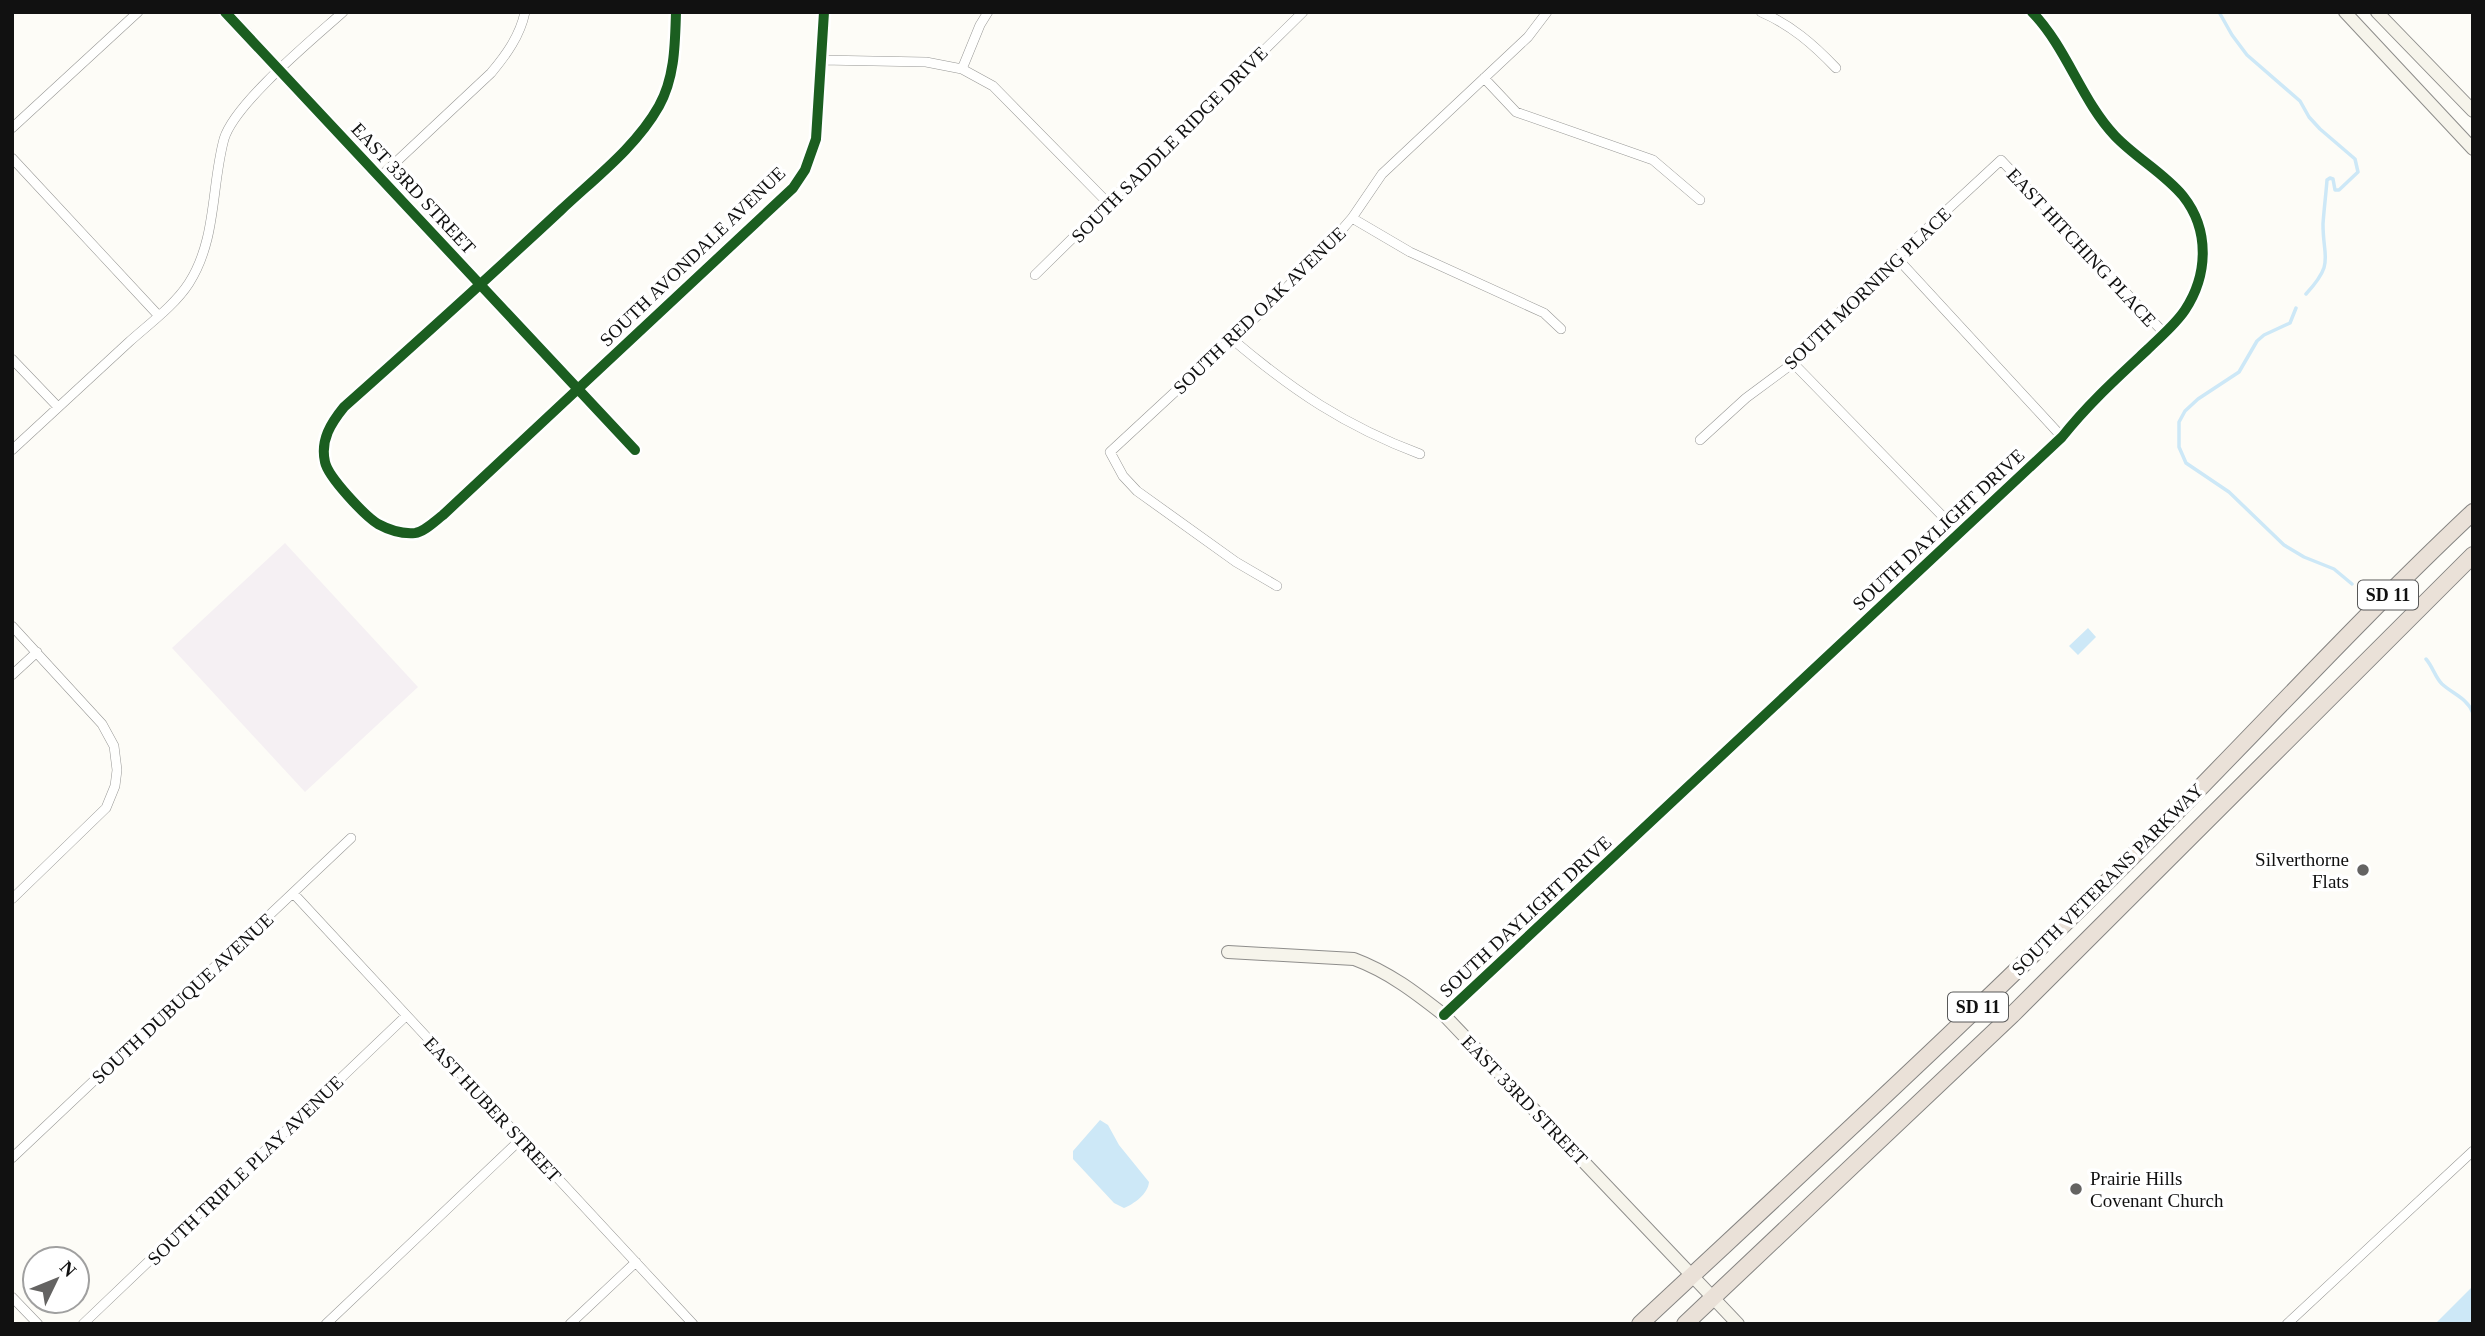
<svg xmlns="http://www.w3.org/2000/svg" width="2485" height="1336" font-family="Georgia,serif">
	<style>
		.industrial { fill: #f5f0f3 }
		.water { fill: #cde8f7 }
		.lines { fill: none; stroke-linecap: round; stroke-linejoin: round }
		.stream { stroke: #cde8f7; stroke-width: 3.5 }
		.street-casing { stroke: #979795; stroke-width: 10 }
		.secondary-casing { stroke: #8e8d8b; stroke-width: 14 }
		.highway-casing { stroke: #858482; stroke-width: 18 }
		.street { stroke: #fffffe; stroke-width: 9 }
		.secondary { stroke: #f6f4eb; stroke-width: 12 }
		.highway { stroke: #eae1d8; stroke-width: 16 }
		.cycleway-casing { stroke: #fff; stroke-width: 15 }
		.cycleway { stroke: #1b5e20; stroke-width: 10 }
		.poi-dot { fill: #646362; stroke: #fff; stroke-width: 2.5 }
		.labels { text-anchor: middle; stroke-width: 7; stroke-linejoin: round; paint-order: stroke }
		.shield { fill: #fff; stroke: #585858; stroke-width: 2 }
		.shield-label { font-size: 18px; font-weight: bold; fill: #111 }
		.street-label { font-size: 19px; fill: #111; stroke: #fff }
		.poi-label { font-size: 19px; fill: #111; stroke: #fff; text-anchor: end }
	</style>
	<rect width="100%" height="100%" fill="#fdfcf7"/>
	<path class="industrial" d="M285 543 418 687 305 792 172 648Z"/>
	<path class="water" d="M2088 628 2096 637 2078 655 2069 646Z
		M1100 1120 1108 1125 1119 1145 1149 1182C1148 1194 1134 1204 1124 1208L1114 1203 1073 1159V1151Z
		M2473 1286V1319L2469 1324H2435Z"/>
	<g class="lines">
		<path class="stream" d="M2219 12 2232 35 2247 55 2300 101 2309 117 2320 129 2355 159 2358 172 2339 190H2335L2333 179 2330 178 2327 180C2326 194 2324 209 2323 224 2323 260 2335 262 2306 294
			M2296 308 2290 323 2264 335 2257 341 2239 372 2198 399 2185 411 2179 422V447L2186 463 2229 492 2284 545 2304 557 2334 569 2352 584
			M2426 659C2433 667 2435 677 2442 684 2453 694 2467 698 2473 713"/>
		<defs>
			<path id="street" d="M676 12C675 44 675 77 659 106 636 147 595 178 561 210 489 277 417 342 344 407 331 423 320 440 325 462 328 477 365 516 378 524 389 530 403 534 415 533 424 532 435 521 443 515L793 188 805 170 816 139 824 12
				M1761 12C1791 25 1813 44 1836 68
				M821 60 926 62 962 69 993 86 1109 204
				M962 69 980 25 988 12
				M1484 78 1516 112 1653 160 1700 200
				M12 128 138 12
				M12 158 158 315
				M380 177 491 73C506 55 520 36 525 12
				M1352 218 1410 252 1544 313 1561 329
				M1896 257 2062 437
				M1035 275 1303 12
				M1232 339C1292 390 1345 426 1420 454
				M12 359 58 407
				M1793 363 1959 533
				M1700 440 1746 398 1800 358 1854 296 2001 160 2164 333
				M12 450C51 414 90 378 129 342 149 324 175 305 189 283 217 239 211 187 224 139 235 103 313 39 343 12
				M1277 586 1236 562 1137 491 1123 476 1110 452 1271 303 1326 248 1352 218 1382 174 1528 37 1547 12
				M12 626 102 724 114 746 117 770 115 786 106 808 12 899
				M12 675 37 652
				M293 893 693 1324
				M1444 1015 2062 437C2088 404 2118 377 2148 349 2160 337 2175 325 2185 310 2208 275 2210 230 2183 196 2164 173 2136 158 2115 136 2081 100 2067 48 2032 12
				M12 1158 351 838
				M12 1297 38 1324
				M83 1324 406 1016
				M326 1324 521 1139
				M570 1324 636 1262
				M2287 1324 2473 1151"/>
			<path id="secondary" d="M225 12 635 450
				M2345 12 2473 149
				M2377 12 2473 111
				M1228 952 1354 959C1389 972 1416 993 1444 1015L1738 1324"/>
			<path id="highway" d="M1640 1324C1805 1170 1972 1017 2132 857 2246 743 2355 623 2473 512
				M1685 1324 2012 1015 2473 555"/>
		</defs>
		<use href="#street" class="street-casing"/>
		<use href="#secondary" class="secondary-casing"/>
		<use href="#highway" class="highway-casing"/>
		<use href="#street" class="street"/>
		<use href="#secondary" class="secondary"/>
		<use href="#highway" class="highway"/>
		<defs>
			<path id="cycleway" d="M225 12 635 450
				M676 12C675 44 675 77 659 106 636 147 595 178 561 210 489 277 417 342 344 407 331 423 320 440 325 462 328 477 365 516 378 524 389 530 403 534 415 533 424 532 435 521 443 515L793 188 805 170 816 139 824 12
				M1444 1015 2062 437C2088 404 2118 377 2148 349 2160 337 2175 325 2185 310 2208 275 2210 230 2183 196 2164 173 2136 158 2115 136 2081 100 2067 48 2032 12"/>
		</defs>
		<use href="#cycleway" class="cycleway-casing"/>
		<use href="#cycleway" class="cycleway"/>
	</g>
	<g class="poi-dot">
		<circle cx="2363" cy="870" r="7"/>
		<circle cx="2076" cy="1189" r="7"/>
	</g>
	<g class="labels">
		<g class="shield">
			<rect x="2358" y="580.5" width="60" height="29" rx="5"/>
			<rect x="1948" y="992.5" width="60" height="29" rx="5"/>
		</g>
		<g class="shield-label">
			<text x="2388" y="601">SD 11</text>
			<text x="1978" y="1013">SD 11</text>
		</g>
		<g class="street-label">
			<text transform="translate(1169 144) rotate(-45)" y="7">SOUTH SADDLE RIDGE DRIVE</text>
			<text transform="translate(414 188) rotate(47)" y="7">EAST 33RD STREET</text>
			<text transform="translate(2082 247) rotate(47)" y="7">EAST HITCHING PLACE</text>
			<text transform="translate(692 256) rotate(-44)" y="7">SOUTH AVONDALE AVENUE</text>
			<text transform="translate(1867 288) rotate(-44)" y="7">SOUTH MORNING PLACE</text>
			<text transform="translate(1259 310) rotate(-44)" y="7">SOUTH RED OAK AVENUE</text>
			<text transform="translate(1938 529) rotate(-43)" y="7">SOUTH DAYLIGHT DRIVE</text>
			<text transform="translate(2107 879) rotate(-45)" y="7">SOUTH VETERANS PARKWAY</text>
			<text transform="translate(1525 916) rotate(-43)" y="7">SOUTH DAYLIGHT DRIVE</text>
			<text transform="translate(182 998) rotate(-43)" y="7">SOUTH DUBUQUE AVENUE</text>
			<text transform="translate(1525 1100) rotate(46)" y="7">EAST 33RD STREET</text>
			<text transform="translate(493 1109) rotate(47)" y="7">EAST HUBER STREET</text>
			<text transform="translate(245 1170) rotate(-44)" y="7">SOUTH TRIPLE PLAY AVENUE</text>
		</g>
		<g class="poi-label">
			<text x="2349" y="866">Silverthorne<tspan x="2349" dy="22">Flats</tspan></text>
			<text x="2090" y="1185" text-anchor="start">Prairie Hills<tspan x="2090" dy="22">Covenant Church</tspan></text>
		</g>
	</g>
	<rect width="2485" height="1336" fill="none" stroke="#111111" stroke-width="28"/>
	<g transform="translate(56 1280) rotate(47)"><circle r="33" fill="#ffffff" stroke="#a0a0a0" stroke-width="2"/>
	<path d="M0-5L12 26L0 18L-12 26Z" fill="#646362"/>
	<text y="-10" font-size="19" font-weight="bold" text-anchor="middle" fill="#111111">N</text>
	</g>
</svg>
